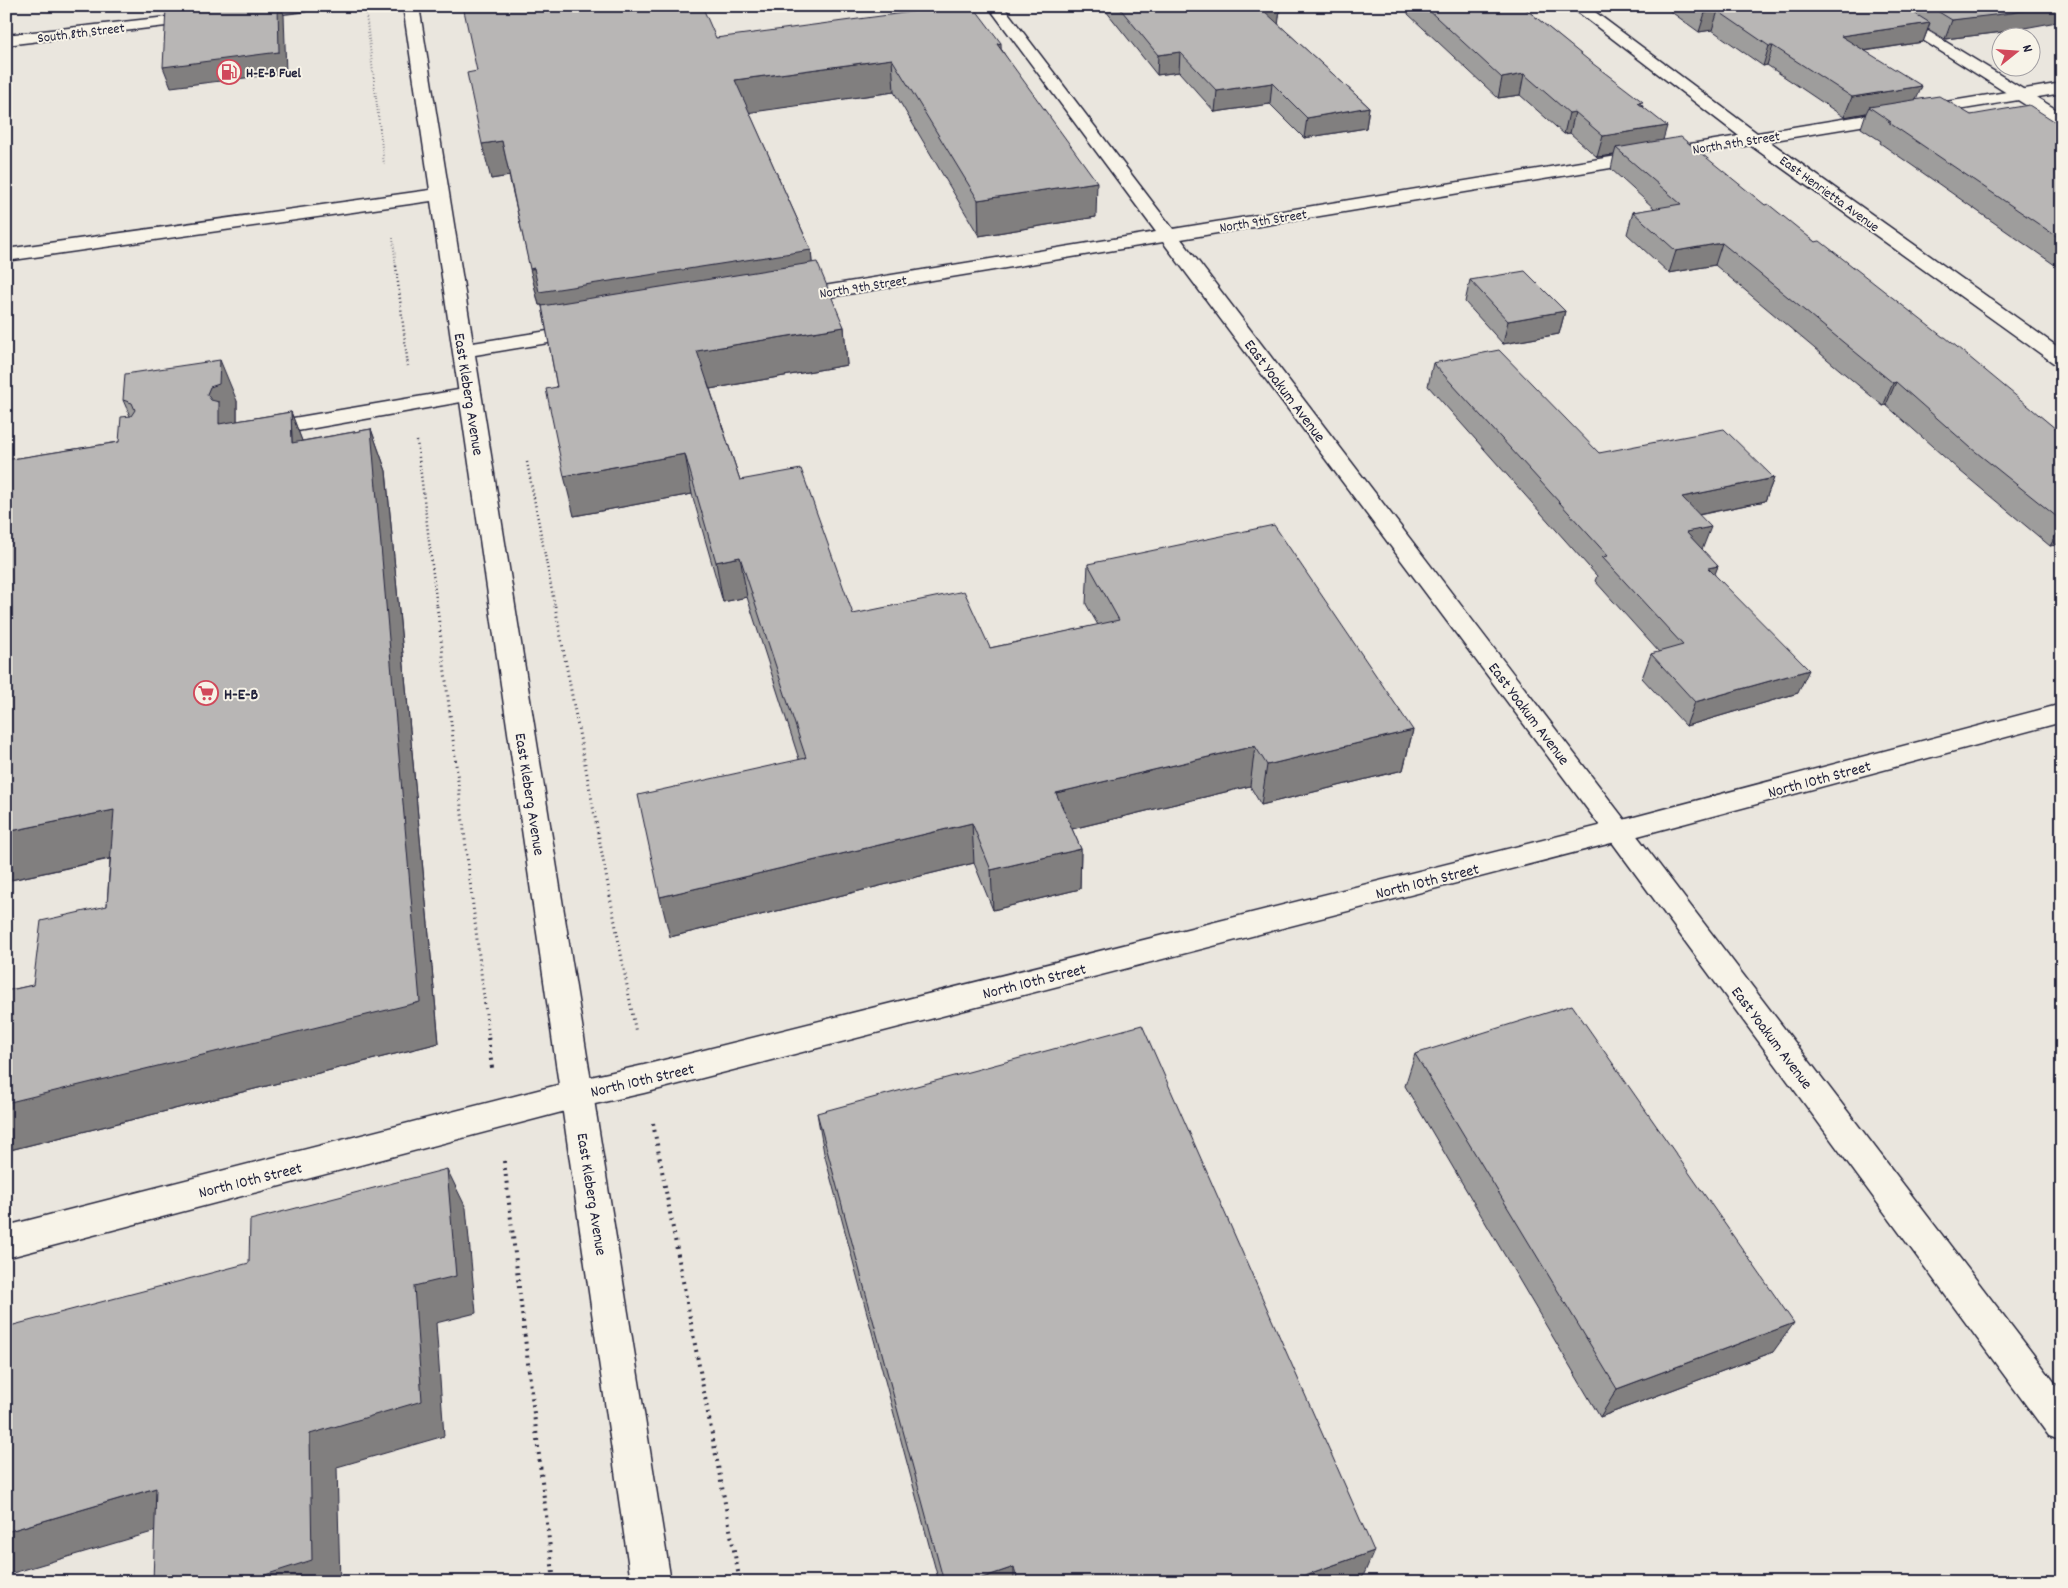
<svg xmlns="http://www.w3.org/2000/svg" width="2068" height="1588" font-family="Dekko,sans-serif">
	<style>
		.lines { fill: none; stroke-linecap: round; stroke-linejoin: round }
		.lane-casing { stroke: #22223b; stroke-width: 3 }
		.street-casing { stroke: #22223b; stroke-width: 3 }
		.secondary-casing { stroke: #22223b; stroke-width: 3 }
		.path-far3 { stroke: #22223b; stroke-width: 2; stroke-dasharray: 0.5 2.5; stroke-linecap: butt }
		.path-far2 { stroke: #22223b; stroke-width: 2.5; stroke-dasharray: 1 3; stroke-linecap: butt }
		.path-far1 { stroke: #22223b; stroke-width: 3; stroke-dasharray: 1 4; stroke-linecap: butt }
		.path { stroke: #22223b; stroke-width: 4; stroke-dasharray: 2 5; stroke-linecap: butt }
		.lane { fill: #f7f3e8; fill-rule: evenodd }
		.street { fill: #f7f3e8; fill-rule: evenodd }
		.secondary { fill: #f7f3e8; fill-rule: evenodd }
		.wall { fill: #9e9d9c; stroke: #22223b }
		.shaded-wall { fill: #817f7f; stroke: #22223b }
		.building { fill: #b8b6b5; stroke: #22223b }
		.labels { text-anchor: middle; stroke-width: 4; stroke-linejoin: round; paint-order: stroke }
		.far-street-label { font-size: 14px; fill: #22223b; stroke: #f7f3e8 }
		.far-poi-label { font-size: 14px; font-weight: bold; fill: #22223b; stroke: #f7f3e8; text-anchor: start }
		.street-label { font-size: 16px; fill: #22223b; stroke: #f7f3e8 }
		.poi-label { font-size: 16px; font-weight: bold; fill: #22223b; stroke: #f7f3e8; text-anchor: start }
	</style>
	<rect width="100%" height="100%" fill="#eae6de"/>
	<filter id="ink" filterUnits="userSpaceOnUse"><feTurbulence type="fractalNoise" baseFrequency=".02" numOctaves="2"/><feDisplacementMap in="SourceGraphic" scale="10" xChannelSelector="R" yChannelSelector="G"/><feConvolveMatrix kernelMatrix="1 2 1 2 8 2 1 2 1" color-interpolation-filters="sRGB"/></filter>
	<g filter="url(#ink)">
		<g class="lines">
			<defs>
				<path id="lane" d="M1869 6H1887L2062 113V125L2056 124Z
					M470 388 478 389 481 394 478 399 258 438 250 436 247 431 250 426 258 424Z"/>
				<path id="street" d="M263 6H312L310 9 305 11 244 18 239 16 236 13 239 10Z
					M403 6H419L473 343 585 325 592 327 595 331 592 335 585 337 475 355 671 1582H631L431 201 6 261V249L430 190Z
					M988 6H1003L1173 229 1739 136 1570 6H1587L1757 133 2062 83V93L1769 141 2062 350V366L2055 364 1750 145 1181 239 2062 1392V1441L2049 1436 1609 838 1163 242 793 303 786 301 783 297 786 293 793 291 1156 232Z
					M203 13 208 15 211 18 208 21 6 45V35Z"/>
				<path id="secondary" d="M2062 704V722L1619 841 644 1093 577 1108 6 1258V1226L577 1080 644 1065 1619 821Z"/>
			</defs>
			<use href="#lane" class="lane-casing"/>
			<use href="#street" class="street-casing"/>
			<use href="#secondary" class="secondary-casing"/>
			<path class="path-far3" d="M365 6 384 164
				M393 238 396 268"/>
			<path class="path-far2" d="M396 266 408 366
				M417 441 437 607
				M527 462 555 607"/>
			<path class="path-far1" d="M437 606 489 1039
				M555 606 636 1033"/>
			<path class="path" d="M488 1038 492 1068
				M653 1123 740 1582
				M504 1161 554 1582"/>
			<use href="#lane" class="lane"/>
			<use href="#street" class="street"/>
			<use href="#secondary" class="secondary"/>
		</g>
		<path class="wall" d="M1102 6H1278L1280 8 1278 24 1369 107 1366 128 1304 138 1270 104 1215 112 1179 72 1157 75Z
			M1409 6H1522L1642 105 1663 140 1765 205 1815 242 2062 434V543L2050 546 1960 471 1886 405 1883 406 1715 265 1669 273 1627 234 1633 212 1655 209 1611 169 1614 155 1597 157 1570 133 1564 134 1520 95 1498 98 1408 14Z
			M1663 6H2062L2003 32 1945 39 1928 29 1923 42 1865 51 1916 99 1971 115 2062 126V270L1880 143 1881 141 1861 128 1866 113 1844 117 1767 65 1763 66 1712 30 1699 32Z
			M716 38 1002 50 1096 217 979 236 894 92 749 112 811 250 812 263 844 327 847 365 710 389 740 480 853 614 990 648 1098 625 1086 604 1088 564 1413 730 1403 770 1261 805 1250 786 1072 829 1081 849 1080 889 993 910 974 863 670 937 799 759 747 597 723 602 692 494 574 516 557 387 542 306V305H539L509 176 491 179 477 71Z
			M1470 280 1565 311 1559 334 1503 344 1465 302Z
			M1433 363 1599 453 1774 478 1765 501 1699 515 1702 550 1718 566 1714 575 1798 693 1686 726 1642 678 1651 654 1659 652 1595 581 1597 576 1428 386Z
			M123 400 237 401V421L291 412 302 441 371 429 386 471 439 1043 6 1151V991L33 985 107 906 110 859 6 881V460L119 442 130 416Z
			M1415 1054 1773 1352 1600 1417 1405 1086Z
			M817 1113 1361 1581 939 1582 824 1153Z"/>
		<path class="shaded-wall" d="M278 6H281L284 15 286 73 171 87 163 67Z
			M2049 6H2062V21L2003 32 1945 39 1952 20Z
			M1280 8 1278 27 1263 10Z
			M1718 11 1712 30 1699 32 1705 13Z
			M1930 23 1923 42 1835 55 1841 36Z
			M1001 43 1002 77 997 44Z
			M1769 46H1773L1767 65 1763 66Z
			M1180 52 1179 72 1157 75 1158 55Z
			M892 59 894 92 739 114 735 80Z
			M1524 74 1520 95 1498 98 1502 78Z
			M1272 83 1270 104 1215 112 1217 91Z
			M1922 86 1914 105 1869 107 1866 113 1844 117 1852 97Z
			M1369 107 1366 128 1304 138 1307 118Z
			M1575 112 1570 133 1564 134 1569 113Z
			M1667 126 1661 147 1616 148 1614 155 1597 157 1603 136Z
			M502 141 510 176 491 179 482 144Z
			M1097 182 1096 217 979 236 978 200Z
			M1722 243 1715 265 1669 273 1676 251Z
			M811 250 814 286 548 329 542 305H539L530 269Z
			M1565 311 1559 334 1503 344 1508 321Z
			M844 327 847 365 704 390 697 351Z
			M220 360 237 401V466L207 394Z
			M1896 382 1886 405 1883 406 1893 383Z
			M291 412 307 454 292 443Z
			M371 429 386 471 439 1043 6 1151V1103Z
			M685 454 692 494 574 516 564 476Z
			M1774 478 1765 501 1673 520 1682 497Z
			M2062 525V543L2050 546Z
			M1711 527 1702 550 1686 532Z
			M740 557 747 597 723 602 716 562Z
			M1718 566 1709 590 1708 568Z
			M1809 670 1798 693 1686 726 1695 702Z
			M1413 730 1403 770 1261 805 1267 765Z
			M1255 746 1250 786 1055 833 1056 793Z
			M114 810 140 852 6 881V832Z
			M972 823 974 863 670 937 660 897Z
			M1081 849 1080 889 993 910 991 870Z
			M447 1169 466 1208 476 1313 436 1323 444 1436 337 1467 340 1582H243L310 1434Z
			M1794 1323 1773 1352 1600 1417 1617 1389Z
			M156 1488 190 1521 6 1575V1532Z
			M1374 1551 1361 1581 1359 1582H1285Z
			M1014 1567V1582H970Z"/>
		<path class="building" d="M181 6H278L279 52 163 67 166 8Z
			M463 6H702L716 38 956 6H973L1001 43 997 44 1097 182 978 200 892 59 735 80 811 250 539 292 534 268 530 269 502 141 482 144 467 73 477 71Z
			M1118 6H1278L1280 8 1263 10 1369 107 1307 118 1272 83 1217 91 1180 52 1158 55Z
			M1424 6H1522L1592 63 1643 102 1638 103 1667 126 1603 136 1575 112 1569 113 1524 74 1502 78Z
			M1696 6H1903L1930 23 1841 36 1922 86 1852 97 1773 46H1769L1718 11 1705 13Z
			M1929 6H2049L2011 13 1952 20Z
			M1939 96 1971 115 2029 105 2062 126V184L2060 185 2062 186V240L1888 122H1891L1869 107Z
			M1681 137 1765 205 1768 204 1815 242 1820 241 1943 337H1945L2062 434V521L1971 448 1896 382 1893 383 1722 243 1676 251 1633 212 1681 204 1616 148Z
			M817 262 844 327 697 351 740 480 801 469 853 614 964 591 990 648 1119 620 1088 564 1274 525 1413 730 1267 765 1255 746 1056 793 1081 849 991 870 972 823 660 897 638 795 806 758 740 557 716 562 685 454 564 476 546 389 557 387 542 306Z
			M1525 271 1565 311 1508 321 1470 280Z
			M1499 350 1599 453 1724 429 1774 478 1682 497 1711 527 1686 532 1718 566 1708 568 1809 670 1695 702 1651 654 1683 645 1602 557 1608 556 1433 363Z
			M220 360 219 384 210 387 207 394 211 400 219 402V424L291 412 292 443 371 429 420 1002 6 1103V991L33 985 41 921 107 906 114 810 6 832V460L119 442 121 417 131 416 135 410 132 403 123 400 125 374Z
			M1572 1005 1794 1323 1617 1389 1415 1054Z
			M1142 1025 1374 1551 1285 1582H1018L1014 1567 970 1582H944L817 1113Z
			M447 1169 456 1276 414 1286 422 1401 310 1434 312 1560 243 1582H153L156 1488 6 1532V1327L249 1263 250 1220Z"/>
	</g>
	<defs>
		<symbol id="fuel-ring" viewBox="-11 -11 22 22"><circle r="9.5" fill="#f7f3e8" stroke="#d1495b" stroke-width="1.5"/><path d="M-5.5-6h7V0h2V4h1.3V-2.5L3-4.5l.8-.8L6-3V5H2.5V1h-1V6h-7ZM-4.2-4.7v3.2H.2V-4.7Z" fill="#d1495b"/></symbol>
		<symbol id="supermarket-ring" viewBox="-11 -11 22 22"><circle r="9.5" fill="#f7f3e8" stroke="#d1495b" stroke-width="1.5"/><path d="M-6-5.5h2.5l.6 2H6L4.5 2H-2.5L-4.4-4H-6ZM-1.5 3.2a1.3 1.3 0 1 0 .1 0ZM3 3.2a1.3 1.3 0 1 0 .1 0Z" fill="#d1495b"/></symbol>
	</defs>
	<g fill-rule="evenodd">
		<use href="#fuel-ring" x="215" y="58" width="28" height="28"/>
		<use href="#supermarket-ring" x="192" y="679" width="28" height="28"/>
	</g>
	<g class="labels">
		<g class="far-street-label">
			<text transform="translate(81 32) rotate(-7)" y="5">South 8th Street</text>
			<text transform="translate(1736 142) rotate(-9)" y="5">North 9th Street</text>
			<text transform="translate(1830 193) rotate(36)" y="5">East Henrietta Avenue</text>
			<text transform="translate(1263 220) rotate(-9)" y="5">North 9th Street</text>
			<text transform="translate(863 286) rotate(-9)" y="5">North 9th Street</text>
		</g>
		<g class="far-poi-label">
			<text x="246" y="77">H-E-B Fuel</text>
		</g>
		<g class="street-label">
			<text transform="translate(1286 390) rotate(53)" y="6">East Yoakum Avenue</text>
			<text transform="translate(470 394) rotate(81)" y="6">East Kleberg Avenue</text>
			<text transform="translate(1530 713) rotate(53)" y="6">East Yoakum Avenue</text>
			<text transform="translate(1819 778) rotate(-15)" y="6">North 10th Street</text>
			<text transform="translate(531 794) rotate(81)" y="6">East Kleberg Avenue</text>
			<text transform="translate(1427 880) rotate(-14)" y="6">North 10th Street</text>
			<text transform="translate(1034 980) rotate(-14)" y="6">North 10th Street</text>
			<text transform="translate(1773 1037) rotate(53)" y="6">East Yoakum Avenue</text>
			<text transform="translate(642 1079) rotate(-13)" y="6">North 10th Street</text>
			<text transform="translate(250 1179) rotate(-14)" y="6">North 10th Street</text>
			<text transform="translate(593 1194) rotate(81)" y="6">East Kleberg Avenue</text>
		</g>
		<g class="poi-label">
			<text x="224" y="699">H-E-B</text>
		</g>
	</g>
	<rect width="2068" height="1588" fill="none" stroke="#f7f3e8" stroke-width="25"/>
	<rect x="12" y="12" width="2043" height="1563" fill="none" stroke="#22223b" stroke-width="2" filter="url(#ink)"/>
	<g transform="translate(2016 52) rotate(73)"><circle r="24" fill="#f7f3e8" stroke="#a29fa3"/>
	<path d="M0-4L9 19L0 12L-9 19Z" fill="#d1495b"/>
	<text y="-8" font-size="14" font-weight="bold" text-anchor="middle" fill="#22223b">N</text>
	</g>
</svg>
